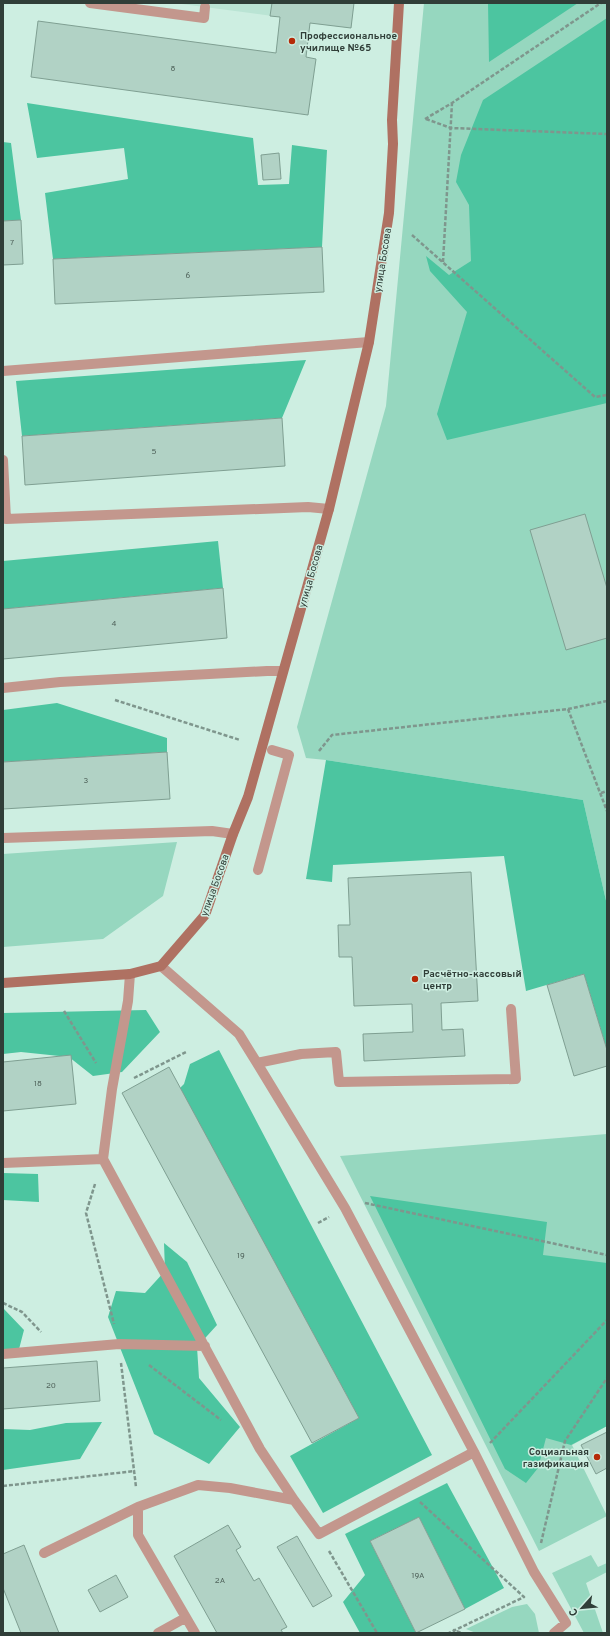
<svg xmlns="http://www.w3.org/2000/svg" width="610" height="1636" font-family="Overpass,sans-serif">
	<style>
		.built { fill: #bae4d4 }
		.green { fill: #96d7bf }
		.forest { fill: #4cc5a0 }
		.building { fill: #b1d2c5; stroke: #7f9f92 }
		.lines { fill: none; stroke-linecap: round; stroke-linejoin: round }
		.path { stroke: #7f968d; stroke-width: 2.5; stroke-dasharray: 4 2; stroke-linecap: butt }
		.lane { stroke: #c3978d; stroke-width: 10 }
		.secondary { stroke: #af7162; stroke-width: 10 }
		.poi-dot { fill: #b52a08; stroke: #cdeee1; stroke-width: 1.5 }
		.labels { text-anchor: middle; stroke-width: 3; stroke-linejoin: round; paint-order: stroke }
		.number-label { font-size: 8px; fill: #50635b }
		.poi-label { font-size: 10px; font-weight: bold; fill: #303e38; stroke: #cdeee1; text-anchor: start }
		.street-label { font-size: 10px; fill: #303e38; stroke: #cdeee1 }
	</style>
	<rect width="100%" height="100%" fill="#cdeee1"/>
	<path class="built" d="M174 3H354L351 28 310 23 306 57 276 53 280 17Z"/>
	<path class="green" d="M424 3H607V905L583 800 326 760 306 758 297 727 386 406Z
		M177 842 163 896 103 939 3 947V854Z
		M607 1134V1426L572 1445 607 1516 539 1551 340 1156Z
		M591 1555 598 1567 607 1563V1572L586 1583 603 1633H584L552 1573Z
		M527 1604 535 1614 539 1633H476L466 1629 512 1607Z"/>
	<path class="forest" d="M488 3H578L489 62Z
		M607 18V403L447 440 437 414 467 312 430 271 426 256 449 275 471 261 469 205 456 182 461 155 483 100Z
		M27 103 253 138 258 185 289 184 292 145 327 150 322 247 53 259 45 193 128 179 124 148 37 158Z
		M3 142 11 143 21 220 3 221Z
		M306 360 282 418 22 436 16 381Z
		M218 541 223 588 3 609V561Z
		M57 703 167 738V752L3 762V710Z
		M326 760 583 800 607 905V1050L584 974 526 991 504 856 333 865 332 882 306 879Z
		M146 1010 160 1032 122 1072 93 1076 69 1057 21 1052 3 1054V1013Z
		M219 1050 432 1455 323 1513 290 1456 359 1418 180 1088 184 1084 190 1064Z
		M3 1173 38 1174 39 1202 3 1200Z
		M370 1196 547 1222 543 1255 607 1263V1426L571 1445 546 1438 538 1468 526 1483 505 1469Z
		M164 1243 187 1262 217 1325 197 1347 199 1378 240 1427 209 1464 154 1434 108 1317 116 1291 145 1293 165 1271Z
		M3 1308 24 1330 18 1353 3 1354Z
		M102 1422 80 1459 3 1470V1429L30 1430 66 1423Z
		M447 1483 504 1588 465 1609 419 1517 370 1541 416 1633H360L343 1602 365 1575 345 1534Z"/>
	<path class="building" d="M272 3H354L351 28 310 23 306 57 316 59 308 115 31 77 38 21 276 53 280 17 270 16Z
		M279 153 281 179 263 180 261 155Z
		M21 220 23 264 3 265V221Z
		M322 247 324 292 55 304 53 259Z
		M282 418 285 466 25 485 22 436Z
		M585 514 607 588V638L566 650 530 530Z
		M223 588 227 638 3 659V609Z
		M167 752 170 799 3 809V762Z
		M471 872 478 1001 441 1003 442 1030 463 1029 465 1056 364 1061 363 1034 413 1032 412 1004 354 1006 352 957H339L338 925H350L348 878Z
		M584 974 607 1050V1066L574 1076 547 985Z
		M71 1055 76 1104 3 1111V1062Z
		M169 1067 359 1418 312 1443 122 1093Z
		M97 1361 100 1401 3 1409V1368Z
		M607 1432V1468L596 1474 581 1445Z
		M419 1517 465 1609 416 1633 370 1541Z
		M228 1525 241 1547 236 1550 254 1581 259 1578 287 1627 281 1630 283 1633H217L174 1556Z
		M297 1536 332 1596 313 1607 277 1547Z
		M24 1545 59 1633H21L3 1588V1554Z
		M116 1575 128 1597 100 1612 88 1590Z"/>
	<g class="lines">
		<path class="path" d="M425 119 452 103 601 3
			M426 119 451 128 607 134
			M412 235 595 397 607 395
			M443 262 452 103
			M115 700 240 740
			M568 709 607 811
			M319 751 332 735 568 709 607 701
			M601 793 607 791
			M64 1011 96 1063
			M134 1078 186 1052
			M95 1184 86 1213 114 1324
			M365 1203 607 1255
			M318 1223 329 1217
			M3 1303 22 1312 41 1332
			M121 1363 136 1487
			M149 1365 221 1420
			M490 1443 607 1320
			M3 1486 135 1471
			M420 1502 524 1597 449 1633
			M541 1543 565 1441 607 1378
			M329 1551 377 1633
			M454 1633V1630L461 1633"/>
		<path class="lane" d="M90 3 204 18 205 7
			M3 371 369 342
			M3 460 6 519 308 507 329 509
			M3 688 60 682 267 671H283
			M3 838 212 831 233 834
			M258 870 289 755 272 750
			M161 966 239 1034 257 1063 345 1208 474 1452 534 1572 566 1623 554 1633
			M130 974 128 1001 112 1089 103 1159 260 1449 294 1500
			M257 1063 301 1054 336 1052 339 1082 516 1079 511 1009
			M3 1163 103 1159
			M3 1354 119 1344 205 1346
			M44 1553 138 1507
			M158 1633 185 1618
			M195 1633 138 1535V1507L198 1485 230 1488 294 1500 319 1534 474 1452"/>
		<path class="secondary" d="M3 983 130 974 161 966 205 915 233 834 248 797 329 509 369 342 389 213 393 144 392 120 399 3"/>
	</g>
	<g class="poi-dot">
		<circle cx="292" cy="41" r="4"/>
		<circle cx="415" cy="979" r="4"/>
		<circle cx="597" cy="1457" r="4"/>
	</g>
	<g class="labels">
		<g class="number-label">
			<text x="173" y="71">8</text>
			<text x="12" y="245">7</text>
			<text x="188" y="278">6</text>
			<text x="154" y="454">5</text>
			<text x="114" y="626">4</text>
			<text x="86" y="783">3</text>
			<text x="38" y="1086">18</text>
			<text x="241" y="1258">19</text>
			<text x="51" y="1388">20</text>
			<text x="418" y="1578">19А</text>
			<text x="220" y="1583">2А</text>
		</g>
		<g class="poi-label">
			<text x="300" y="39">Профессиональное<tspan x="300" dy="12">училище №65</tspan></text>
			<text x="423" y="977">Расчётно-кассовый<tspan x="423" dy="12">центр</tspan></text>
			<text x="589" y="1455" text-anchor="end">Социальная<tspan x="589" dy="12">газификация</tspan></text>
		</g>
		<g class="street-label">
			<text transform="translate(382 260) rotate(-81)" y="4">улица Босова</text>
			<text transform="translate(310 576) rotate(-74)" y="4">улица Босова</text>
			<text transform="translate(214 885) rotate(-70)" y="4">улица Босова</text>
		</g>
	</g>
	<rect width="610" height="1636" fill="none" stroke="#303e38" stroke-width="8"/>
	<g transform="translate(582 1608) rotate(243)" stroke="#cdeee1" stroke-width="3" paint-order="stroke">
	<path d="M0-3L7 15L0 10L-7 15Z" fill="#303e38"/>
	<text y="-6" font-size="11" font-weight="bold" text-anchor="middle" fill="#303e38">С</text>
	</g>
</svg>
